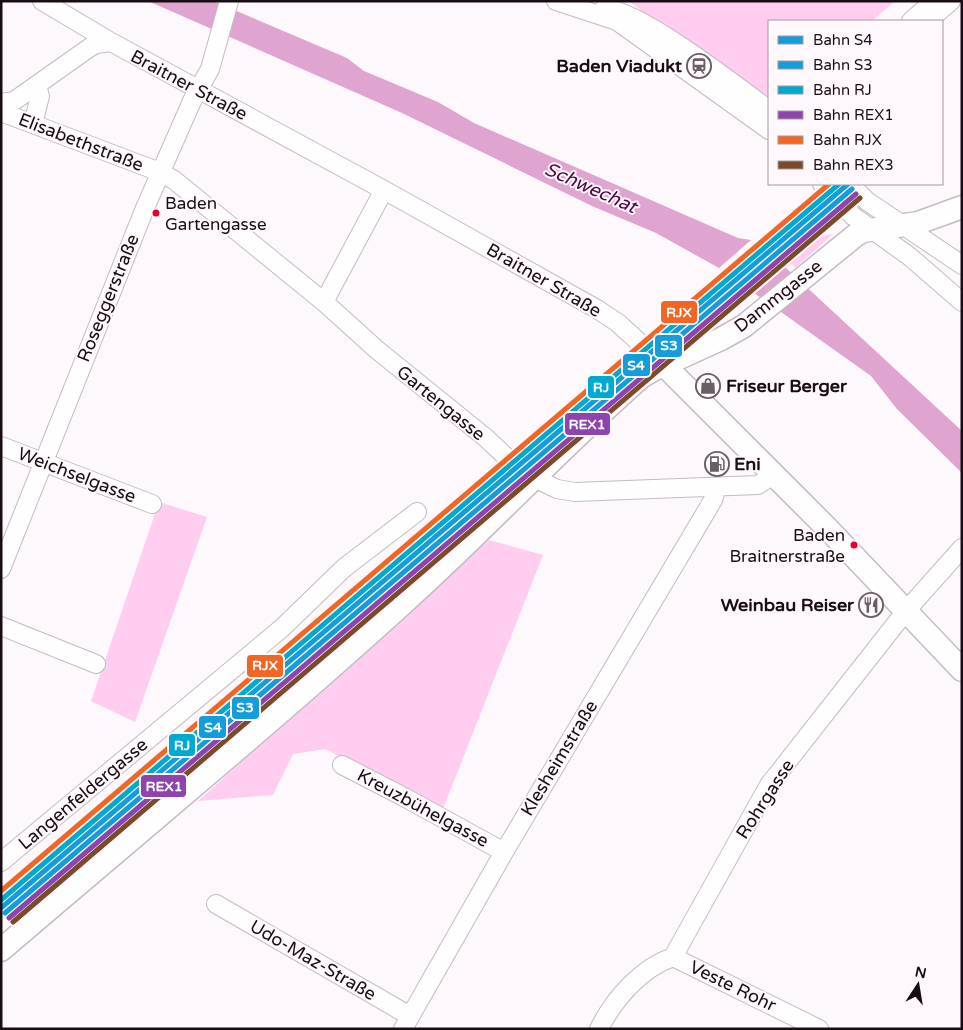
<svg xmlns="http://www.w3.org/2000/svg" width="963" height="1030" font-family="'Varela Round',sans-serif">
	<style>
		.green { fill: #fecdef }
		.water { fill: #dfa4cf }
		.pier { fill: #fdf8fb }
		.lines { fill: none; stroke-linecap: round; stroke-linejoin: round }
		.minor-casing { stroke: #c3bcc1; stroke-width: 20 }
		.major-casing { stroke: #c3bcc1; stroke-width: 25 }
		.minor { stroke: #fffefe; stroke-width: 18 }
		.major { stroke: #fffefe; stroke-width: 22 }
		.rail-1-casing { stroke: #fef7fb; stroke-width: 9 }
		.rail-2-casing { stroke: #fef7fb; stroke-width: 9 }
		.rail-3-casing { stroke: #fef7fb; stroke-width: 9 }
		.rail-4-casing { stroke: #fef7fb; stroke-width: 9 }
		.rail-5-casing { stroke: #fef7fb; stroke-width: 9 }
		.rail-6-casing { stroke: #fef7fb; stroke-width: 9 }
		.rail-1 { stroke: #159dd9; stroke-width: 5 }
		.rail-2 { stroke: #159dd9; stroke-width: 5 }
		.rail-3 { stroke: #00a9ce; stroke-width: 5 }
		.rail-4 { stroke: #8e44ad; stroke-width: 5 }
		.rail-5 { stroke: #f26522; stroke-width: 5 }
		.rail-6 { stroke: #7a4b2a; stroke-width: 5 }
		.bus-dot { fill: #e4002b; stroke: #fef7fb; stroke-width: 2 }
		.labels { text-anchor: middle; stroke-width: 4; stroke-linejoin: round; paint-order: stroke }
		.bus-label { font-size: 17px; fill: #180d15; stroke: #fef7fb; text-anchor: start }
		.poi-label { font-size: 18px; font-weight: bold; fill: #180d15; stroke: #fef7fb; text-anchor: end }
		.street-label { font-size: 18px; fill: #180d15; stroke: #fef7fb }
		.water-label { font-size: 19px; font-style: italic; fill: #510543; stroke: #fef7fb }
		.line-badge { stroke: #fef7fb; stroke-width: 2 }
		.badge-label { font-size: 14px; text-anchor: middle; font-weight: bold; fill: #fff }
	</style>
	<rect width="100%" height="100%" fill="#fdf8fb"/>
	<path class="green" d="M628 1H895L872 21H769V98H763Z
		M833 234 795 268 792 264 787 267 783 263 814 237Z
		M159 502 207 517 135 722 91 701Z
		M489 540 543 555 443 809 325 749 293 754 273 795 198 801Z"/>
	<path class="water" d="M148 1H213L347 58 364 71 438 102 474 123 738 238 751 240 773 256 962 431V473L897 409 871 376 719 268 656 233 592 206 402 113Z"/>
	<path class="pier" d="M751 240 773 256 740 283 719 268Z"/>
	<g class="lines">
		<defs>
			<path id="minor" d="M42 1 111 42 384 190 597 309 618 323 664 365
				M556 1 617 21 769 130
				M604 9C633 5 741 89 769 110
				M911 21 934 1
				M928 21 951 1
				M1 103 14 101 89 48 96 44 111 42
				M1 112 160 172 174 180 324 302 376 349 486 438 522 472 557 489 575 492 758 485 773 475
				M33 124 40 96 37 86
				M822 184 853 216 909 256 962 302
				M850 184 867 201 962 265
				M324 302 384 190
				M1 446 152 504
				M1 569 145 208 192 101 210 69 229 1
				M1 626 96 664
				M342 765 404 797 504 852
				M1 862 282 628 344 568 417 512
				M216 904 410 1016
				M673 957 819 1029
				M403 1029 504 852 713 500 717 488
				M599 1029C614 999 641 968 673 957L769 785 905 612 962 548"/>
			<path id="major" d="M664 365 828 529 962 670
				M1 950C134 836 270 724 400 606 483 532 558 450 641 377L653 370 721 339 744 326 856 235 863 231 918 223 962 207"/>
		</defs>
		<use href="#minor" class="minor-casing"/>
		<use href="#major" class="major-casing"/>
		<use href="#minor" class="minor"/>
		<use href="#major" class="major"/>
		<defs>
			<path id="rail-1" d="M1 908 848 184"/>
			<path id="rail-2" d="M5 913 852 189"/>
			<path id="rail-3" d="M1 900 839 184"/>
			<path id="rail-4" d="M9 918 856 194"/>
			<path id="rail-5" d="M1 891 829 184"/>
			<path id="rail-6" d="M13 922 860 198"/>
		</defs>
		<use href="#rail-1" class="rail-1-casing"/>
		<use href="#rail-2" class="rail-2-casing"/>
		<use href="#rail-3" class="rail-3-casing"/>
		<use href="#rail-4" class="rail-4-casing"/>
		<use href="#rail-5" class="rail-5-casing"/>
		<use href="#rail-6" class="rail-6-casing"/>
		<use href="#rail-1" class="rail-1"/>
		<use href="#rail-2" class="rail-2"/>
		<use href="#rail-3" class="rail-3"/>
		<use href="#rail-4" class="rail-4"/>
		<use href="#rail-5" class="rail-5"/>
		<use href="#rail-6" class="rail-6"/>
	</g>
	<defs>
		<symbol id="station-ring" viewBox="-11 -11 22 22"><circle r="9.5" fill="#fef7fb" stroke="#685f66" stroke-width="1.5"/><path d="M-3-6H3Q5-6 5-4V2Q5 4 3 4L4.5 6H3L1.5 4h-3L-3 6H-4.5L-3 4Q-5 4-5 2V-4Q-5-6-3-6ZM-3.5-4v3h7v-3ZM-3.5 1v1.5H-2V1ZM2 1v1.5H3.5V1Z" fill="#685f66"/></symbol>
		<symbol id="shop-ring" viewBox="-11 -11 22 22"><circle r="9.5" fill="#fef7fb" stroke="#685f66" stroke-width="1.5"/><path d="M-5-2.5h2.3a2.7 3.5 0 0 1 5.4 0H5L5.5 6h-11ZM-1.5-2.5h3a1.5 2.3 0 0 0-3 0Z" fill="#685f66"/></symbol>
		<symbol id="fuel-ring" viewBox="-11 -11 22 22"><circle r="9.5" fill="#fef7fb" stroke="#685f66" stroke-width="1.5"/><path d="M-5.5-6h7V0h2V4h1.3V-2.5L3-4.5l.8-.8L6-3V5H2.5V1h-1V6h-7ZM-4.2-4.7v3.2H.2V-4.7Z" fill="#685f66"/></symbol>
		<symbol id="restaurant-ring" viewBox="-11 -11 22 22"><circle r="9.5" fill="#fef7fb" stroke="#685f66" stroke-width="1.5"/><path d="M-5-6h1v4h1v-4h1v4h1v-4h1v5L-1.5 .5V6h-2V.5L-5-1ZM5-6V6H3V1.5H1.5Q1.5-4 5-6Z" fill="#685f66"/></symbol>
	</defs>
	<g fill-rule="evenodd">
		<use href="#station-ring" x="685" y="52" width="28" height="28"/>
		<use href="#shop-ring" x="694" y="372" width="28" height="28"/>
		<use href="#fuel-ring" x="703" y="450" width="28" height="28"/>
		<use href="#restaurant-ring" x="857" y="591" width="28" height="28"/>
	</g>
	<g class="bus-dot">
		<circle cx="156" cy="213" r="4.5"/>
		<circle cx="854" cy="545" r="4.5"/>
	</g>
	<g class="labels">
		<g class="bus-label">
			<text x="165" y="209">Baden<tspan x="165" dy="21">Gartengasse</tspan></text>
			<text x="845" y="541" text-anchor="end">Baden<tspan x="845" dy="21">Braitnerstraße</tspan></text>
		</g>
		<g class="poi-label">
			<text x="682" y="72">Baden Viadukt</text>
			<text x="726" y="392" text-anchor="start">Friseur Berger</text>
			<text x="734" y="470" text-anchor="start">Eni</text>
			<text x="854" y="611">Weinbau Reiser</text>
		</g>
		<g class="street-label">
			<text transform="translate(189 85) rotate(28)" y="6">Braitner Straße</text>
			<text transform="translate(81 142) rotate(21)" y="6">Elisabethstraße</text>
			<text transform="translate(544 280) rotate(30)" y="6">Braitner Straße</text>
			<text transform="translate(778 296) rotate(-38)" y="6">Dammgasse</text>
			<text transform="translate(108 298) rotate(-68)" y="6">Roseggerstraße</text>
			<text transform="translate(441 403) rotate(39)" y="6">Gartengasse</text>
			<text transform="translate(77 475) rotate(21)" y="6">Weichselgasse</text>
			<text transform="translate(559 758) rotate(-59)" y="6">Klesheimstraße</text>
			<text transform="translate(83 794) rotate(-40)" y="6">Langenfeldergasse</text>
			<text transform="translate(765 799) rotate(-57)" y="6">Rohrgasse</text>
			<text transform="translate(423 808) rotate(28)" y="6">Kreuzbühelgasse</text>
			<text transform="translate(313 960) rotate(30)" y="6">Udo-Maz-Straße</text>
			<text transform="translate(733 986) rotate(26)" y="6">Veste Rohr</text>
		</g>
		<g class="water-label">
			<text transform="translate(591 187) rotate(24)" y="7">Schwechat</text>
		</g>
	</g>
	<g class="line-badge">
		<rect x="660" y="300" width="38" height="24" rx="5" fill="#f26522"/>
		<rect x="654" y="334" width="29" height="24" rx="5" fill="#159dd9"/>
		<rect x="622" y="353" width="29" height="24" rx="5" fill="#159dd9"/>
		<rect x="587" y="375" width="28" height="24" rx="5" fill="#00a9ce"/>
		<rect x="564" y="412" width="47" height="24" rx="5" fill="#8e44ad"/>
		<rect x="246" y="654" width="38" height="24" rx="5" fill="#f26522"/>
		<rect x="231" y="696" width="29" height="24" rx="5" fill="#159dd9"/>
		<rect x="198" y="715" width="29" height="24" rx="5" fill="#159dd9"/>
		<rect x="168" y="733" width="28" height="24" rx="5" fill="#00a9ce"/>
		<rect x="140" y="774" width="47" height="24" rx="5" fill="#8e44ad"/>
	</g>
	<g class="badge-label">
		<text x="679" y="317">RJX</text>
		<text x="669" y="350">S3</text>
		<text x="636" y="370">S4</text>
		<text x="601" y="392">RJ</text>
		<text x="587" y="429">REX1</text>
		<text x="265" y="670">RJX</text>
		<text x="245" y="712">S3</text>
		<text x="213" y="732">S4</text>
		<text x="182" y="750">RJ</text>
		<text x="164" y="791">REX1</text>
	</g>
	<rect width="963" height="1030" fill="none" stroke="#180d15" stroke-width="5"/>
	<rect x="768" y="20" width="175" height="165" fill="#fef7fb" stroke="#a2999f"/>
	<rect x="778" y="36" width="25" height="8" fill="#159dd9" stroke="#a2999f"/>
	<text x="813" y="45" font-size="15" fill="#180d15">Bahn S4</text>
	<rect x="778" y="61" width="25" height="8" fill="#159dd9" stroke="#a2999f"/>
	<text x="813" y="70" font-size="15" fill="#180d15">Bahn S3</text>
	<rect x="778" y="86" width="25" height="8" fill="#00a9ce" stroke="#a2999f"/>
	<text x="813" y="95" font-size="15" fill="#180d15">Bahn RJ</text>
	<rect x="778" y="111" width="25" height="8" fill="#8e44ad" stroke="#a2999f"/>
	<text x="813" y="120" font-size="15" fill="#180d15">Bahn REX1</text>
	<rect x="778" y="136" width="25" height="8" fill="#f26522" stroke="#a2999f"/>
	<text x="813" y="145" font-size="15" fill="#180d15">Bahn RJX</text>
	<rect x="778" y="161" width="25" height="8" fill="#7a4b2a" stroke="#a2999f"/>
	<text x="813" y="170" font-size="15" fill="#180d15">Bahn REX3</text>
	<g transform="translate(918 985) rotate(12)" stroke="#fef7fb" stroke-width="4" paint-order="stroke">
	<path d="M0-4L9 19L0 12L-9 19Z" fill="#180d15"/>
	<text y="-8" font-size="14" font-weight="bold" text-anchor="middle" fill="#180d15">N</text>
	</g>
</svg>
